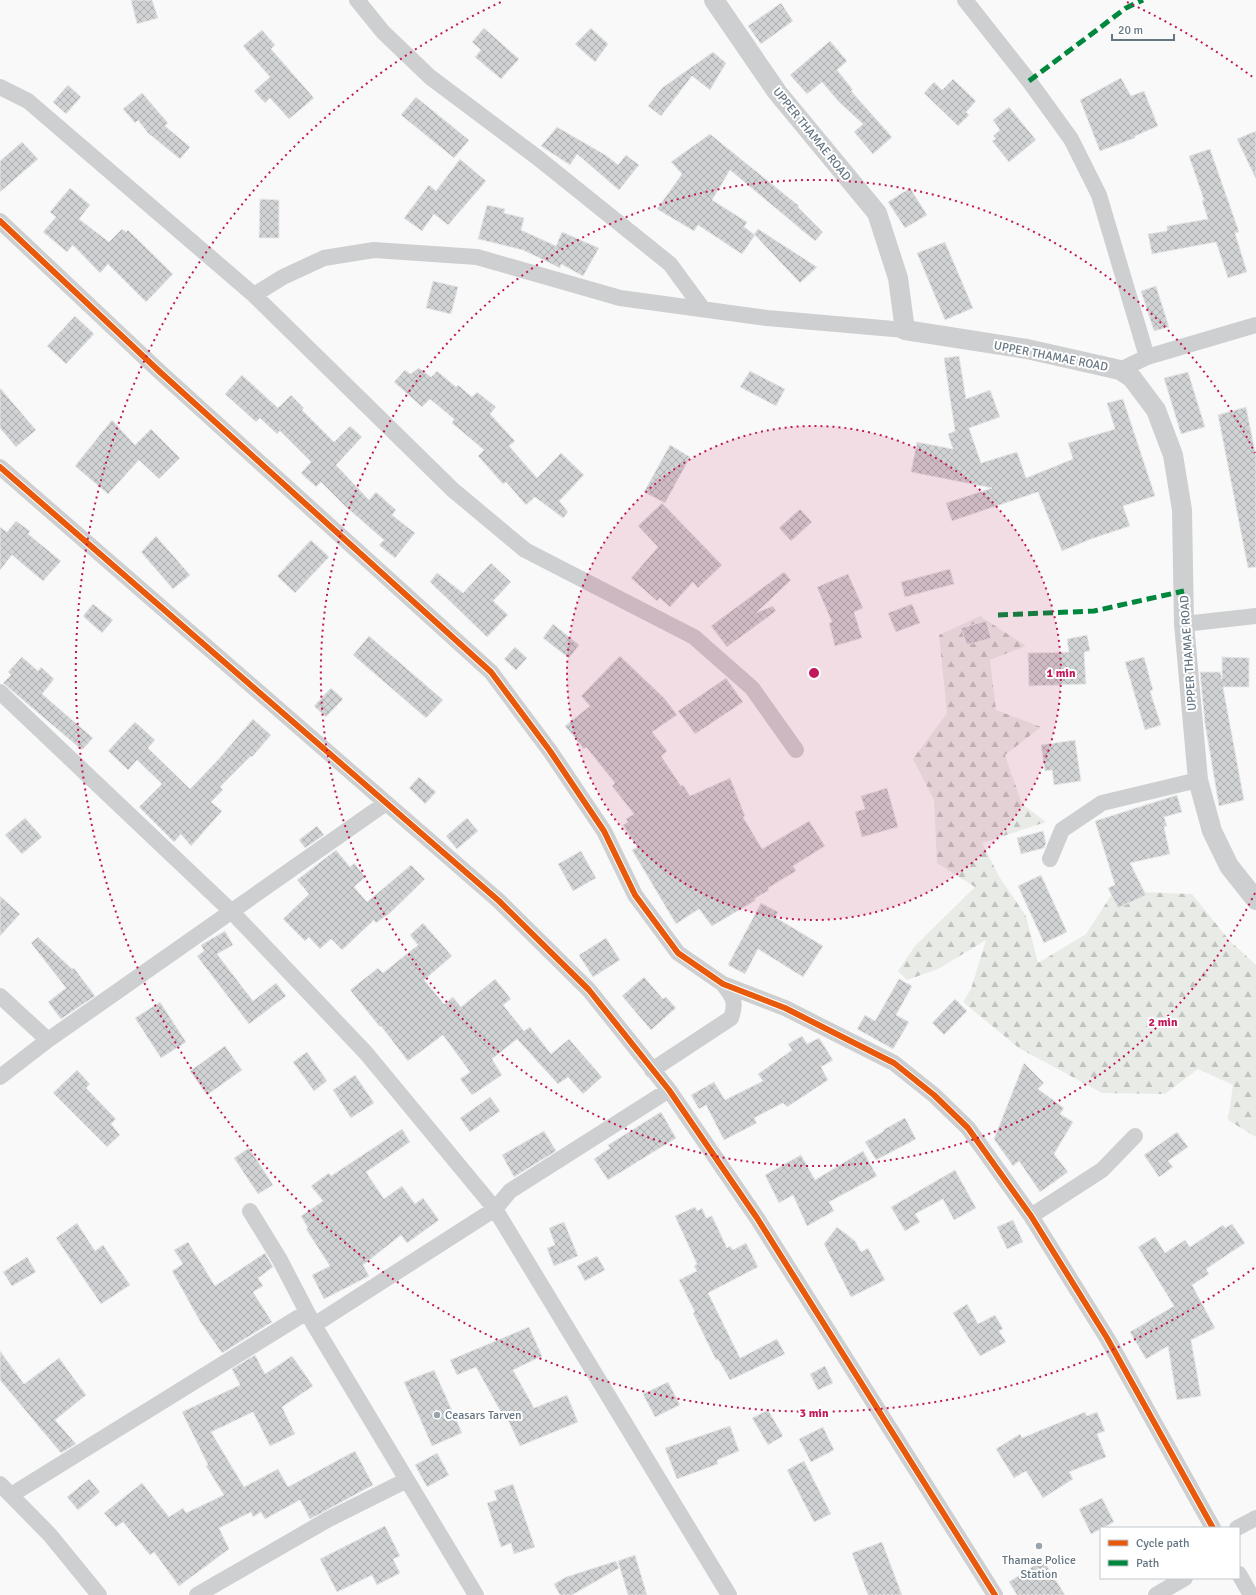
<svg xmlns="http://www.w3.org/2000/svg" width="1256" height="1595" font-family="Signika,sans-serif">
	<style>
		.forest { fill: url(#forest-firs) }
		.building { fill: url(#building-cross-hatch); stroke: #e8e8e8 }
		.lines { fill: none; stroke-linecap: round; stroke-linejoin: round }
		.minor { stroke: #cecfd0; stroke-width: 16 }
		.tertiary { stroke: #cecfd0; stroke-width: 20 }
		.quiet { stroke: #00873e; stroke-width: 5; stroke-dasharray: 10 5; stroke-linecap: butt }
		.cycleway-casing { stroke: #fff; stroke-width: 8 }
		.cycleway { stroke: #e8590c; stroke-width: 6 }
		.ring { fill: none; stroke: #c2185b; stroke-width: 2; stroke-dasharray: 2 4 }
		.poi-dot { fill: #99a4ac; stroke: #fff; stroke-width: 1.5 }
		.labels { text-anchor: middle; stroke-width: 4; stroke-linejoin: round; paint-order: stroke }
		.street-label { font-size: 12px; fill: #657683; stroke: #fff }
		.poi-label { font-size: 12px; fill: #657683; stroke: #fff; text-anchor: start }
		.centre { fill: #c2185b; stroke: #fff; stroke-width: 2 }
		.ring-label { font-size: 12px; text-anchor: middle; font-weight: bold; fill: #c2185b; stroke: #fff; stroke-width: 4; stroke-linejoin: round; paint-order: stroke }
	</style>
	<defs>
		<pattern id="forest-firs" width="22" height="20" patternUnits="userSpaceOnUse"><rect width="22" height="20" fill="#e8ebe6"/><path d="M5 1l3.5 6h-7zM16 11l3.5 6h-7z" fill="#c0c3c0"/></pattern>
		<pattern id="building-cross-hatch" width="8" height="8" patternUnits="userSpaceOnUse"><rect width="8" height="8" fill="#d0d2d3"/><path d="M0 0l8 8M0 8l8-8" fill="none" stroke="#acafb1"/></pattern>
	</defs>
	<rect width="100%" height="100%" fill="#f9f9f9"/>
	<path class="forest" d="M980 616 1026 646 990 660 996 710 1041 727 1005 755 1022 804 1046 822 982 843 1000 878 1026 916 1038 963 1086 934 1114 891 1192 894 1229 940 1256 965V1137L1228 1120 1233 1085 1198 1069 1165 1094 1102 1093 1019 1048 963 1002 971 989 986 940 938 969 907 980 898 971 915 946 975 887 937 863 934 800 913 759 947 713 939 635Z"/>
	<path class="building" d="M131 0H152L158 18 137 24Z
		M781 3 793 21 761 44 748 26Z
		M484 28 519 59 501 79 475 57 481 50 472 42Z
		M591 28 608 44 595 62 575 44Z
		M262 30 275 45 271 49 314 98 289 119 270 98 265 103 254 91 270 77 243 46Z
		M830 41 847 61 837 70 853 90 851 91 892 137 873 154 854 132 863 124 839 102 822 82 807 94 790 75Z
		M713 52 726 63 710 90 692 76 661 116 648 106 662 88Z
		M1121 78 1131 96 1144 91 1158 126 1135 136V138L1100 151 1080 100Z
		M953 79 976 101 966 112 969 115 958 126 924 93 934 82 942 90Z
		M68 85 81 97 66 114 53 102Z
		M142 93 168 123 165 126 190 147 180 159 148 133 138 120 135 123 123 109Z
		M416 97 469 140 454 158 401 115Z
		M1009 107 1036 140 1009 162 992 141 996 139 993 136 1000 130 993 120Z
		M557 127 607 156 618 165 626 155 639 165 619 190 577 154 570 165 541 146Z
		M1256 131V179L1237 139Z
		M710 134 799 206 798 207 823 232 815 241 730 170 712 200 747 222 744 227 755 235 742 254 698 225 694 231 657 209 682 174 671 162Z
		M22 142 38 159 0 192V161Z
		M1210 149 1239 232 1235 233 1247 272 1228 278 1216 242 1152 254 1148 234 1167 231V226L1208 219 1202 201 1204 200 1189 156Z
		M460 159 486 181 448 225 434 214 422 231 404 218 429 185 436 191Z
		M70 188 90 205 79 219 109 242 122 229 126 232 128 230 173 274 146 302 108 264 100 273 73 245 67 252 43 232 56 217 50 212Z
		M910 188 927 215 905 228 888 202Z
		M260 199 279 200V238H259Z
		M487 205 505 209 504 213 524 218 521 230 556 246 562 232 599 248 583 276 561 264 560 268 523 250 478 239Z
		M758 229 817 267 800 283 754 234Z
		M945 242 973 308 945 320 917 253Z
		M433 281 458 287 451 314 426 308Z
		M1156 286 1169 327 1154 331 1141 291Z
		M75 316 94 334 66 364 47 346Z
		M959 356 966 399 990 390 1000 417 969 428 981 463 1017 452 1026 478 1073 459 1068 443 1115 429 1107 403 1123 399 1155 496 1123 506 1130 526 1091 539 1062 551 1038 492 952 521 946 503 992 488 911 472 917 442 953 449 948 434 955 431 944 358Z
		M419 368 431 377 437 371 456 387 458 385 472 397 477 392 496 407 490 414 515 441 509 446 537 478 561 453 584 475 559 501 568 512 563 518 535 497 526 505 506 482 503 484 478 456 484 450 452 423 454 419 430 399 422 407 394 382 405 370 410 374Z
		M750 371 785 389 776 406 740 387Z
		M1188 372 1205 427 1181 434 1164 378Z
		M242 375 278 408 291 395 304 408 302 410 334 442 350 426 362 437 336 465 369 500 376 492 396 510 392 515 415 533 395 558 379 545 384 540 345 506 321 482 316 487 301 473 311 462 280 431 277 434 260 418 256 422 225 394Z
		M0 388 36 430 16 447 0 428Z
		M1246 407 1256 456V567L1248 568 1218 415Z
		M112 420 135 445 151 429 180 458 159 479 139 460 108 494 75 466Z
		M670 445 690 457 665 503 644 492Z
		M662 503 722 565 698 588 693 582 670 607 660 598 657 601 631 578 658 547 638 526Z
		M800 509 812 522 791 541 779 528Z
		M16 521 30 531 28 534 61 561 43 581 12 555 0 570V527L7 532Z
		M156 536 190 575 173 589 141 552Z
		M311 540 329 557 295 593 277 576Z
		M491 563 511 582 493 601 508 615 487 637 430 582 437 573 463 593Z
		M950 569 954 584 905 597 901 582Z
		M784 572 791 580 756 613 773 606 776 611 727 647 711 626Z
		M848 574 863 608 854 612 862 638 835 646 829 623 832 622 817 587Z
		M93 604 113 620 102 633 83 616Z
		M912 604 920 623 896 632 888 613Z
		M986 621 991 638 967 645 961 628Z
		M553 624 579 645 569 658 543 638Z
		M1087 635 1090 651 1084 652 1086 684 1029 686 1028 653 1069 652 1067 639Z
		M369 636 443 700 426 718 353 655Z
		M515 647 527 658 516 670 504 659Z
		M620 656 665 699 677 715 652 732 667 751 661 756 681 786 683 785 690 796 730 778 745 816 743 817 762 849 809 821 825 846 793 866 796 871 768 888 769 890 754 899 756 900 712 926 699 909 676 924 632 850 637 847 623 825 628 822 626 819 634 814 612 786 615 783 586 747 584 749 565 726 590 706 581 696Z
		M22 657 38 671 41 667 54 679 42 694 93 738 82 750 3 683 11 675 8 672Z
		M1144 657 1153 690 1150 691 1161 725 1145 730 1125 662Z
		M1222 657 1249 658V687H1223L1244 800 1219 806 1205 724 1200 672H1220L1222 679Z
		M726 678 743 702 695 734 678 711Z
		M331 688 343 699 326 717 314 706Z
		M253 719 271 735 252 757 251 756 220 787 223 790 211 802 222 811 191 846 181 834 174 842 139 807 162 784 137 760 128 770 108 751 135 722 155 740 148 748 190 789 217 761Z
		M1075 740 1081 781 1054 785 1052 770 1045 771 1041 745Z
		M419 777 436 792 425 804 409 788Z
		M887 788 898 827 862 837 855 812 865 809 861 796Z
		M1177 795 1182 812 1164 817 1167 826 1164 827 1170 854 1130 863 1146 895 1118 908 1108 888 1115 885 1095 821Z
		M25 818 42 837 22 854 5 835Z
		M467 818 478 831 457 849 446 836Z
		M317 826 324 835 305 848 299 840Z
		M1043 831 1046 843 1044 848 1021 854 1017 838Z
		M336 850 350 867 354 863 365 877 354 887 367 902 411 865 425 879 390 913 376 923 374 920 342 950 331 939 320 949 309 937 305 941 283 919 309 894 297 880Z
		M581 851 596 878 573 891 558 864Z
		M1041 875 1067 932 1044 943 1018 886Z
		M0 896 20 914 0 936Z
		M761 903 778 912 775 917 823 946 803 977 758 949 745 974 728 965Z
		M423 923 452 956 424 980 444 1004 453 997 461 1007 495 979 511 999 503 1005 524 1031 530 1027 551 1054 569 1039 602 1077 583 1094 568 1077 558 1084 517 1039 492 1059 502 1075 472 1095 460 1079 470 1072 443 1035 408 1061 381 1026 380 1027 350 990 378 968 383 973 418 945 410 935Z
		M225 931 233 945 217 954 253 1001 276 983 286 996 249 1024 197 956 204 951 201 945Z
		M38 937 72 969 74 968 95 996 61 1019 48 1002 66 988 31 943Z
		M606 938 620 960 593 977 579 955Z
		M644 977 663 999 666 997 676 1008 651 1030 622 996Z
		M899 979 912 986 896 1015 909 1022 893 1049 857 1029 865 1015 875 1021Z
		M955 999 967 1011 944 1035 932 1023Z
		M160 1002 186 1042 161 1058 135 1018Z
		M802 1036 807 1044 819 1038 833 1060 821 1067 828 1080 787 1107 783 1103 754 1118 757 1123 724 1140 706 1105 699 1109 691 1095 714 1082 725 1100 763 1081 758 1074 792 1050 788 1044Z
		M225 1046 242 1070 207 1095 190 1071Z
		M307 1052 327 1081 314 1091 293 1062Z
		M1024 1063 1044 1083 1038 1089 1064 1108 1060 1114 1073 1122 1054 1154 1068 1172 1040 1192 1019 1161 1013 1166 994 1139Z
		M77 1070 90 1084 86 1088 116 1119 111 1124 120 1135 107 1147 53 1093Z
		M355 1075 374 1103 351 1118 333 1090Z
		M490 1097 500 1111 470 1132 460 1118Z
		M661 1112 676 1138 608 1180 594 1159 610 1148 608 1145Z
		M905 1118 916 1139 876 1160 865 1142 884 1131 883 1130Z
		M402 1129 410 1142 366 1172 384 1199 402 1186 415 1204 423 1198 439 1220 407 1243 401 1235 363 1265 369 1276 324 1299 312 1275 330 1266 306 1229 308 1228 301 1216 323 1201 311 1186 329 1173 331 1176Z
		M544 1131 556 1151 514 1177 502 1155Z
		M1177 1132 1188 1147 1168 1161 1173 1167 1159 1177 1144 1155Z
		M249 1148 273 1185 258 1194 234 1158Z
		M863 1151 877 1176 829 1202 834 1211 807 1226 793 1195 779 1203 765 1175 801 1155 815 1180Z
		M955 1170 976 1208 954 1220 943 1199 915 1214 920 1222 905 1231 891 1207Z
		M695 1207 697 1211 702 1208 706 1218 712 1216 727 1248 730 1246 733 1250 746 1243 758 1267 708 1293 740 1358 777 1339 785 1354 730 1380 718 1359 716 1360 693 1313 695 1312 679 1280 697 1271 694 1266 697 1264 675 1216Z
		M1013 1220 1023 1242 1007 1249 997 1227Z
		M564 1222 578 1256 554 1266 547 1248 555 1245 549 1228Z
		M77 1223 95 1251 103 1245 130 1285 101 1304 56 1238Z
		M1232 1224 1245 1243 1206 1269 1209 1274 1192 1285 1215 1328 1191 1340 1201 1396 1177 1400 1168 1346 1146 1359 1130 1332 1174 1306 1138 1247 1155 1237 1165 1253 1185 1240 1190 1247 1223 1225 1225 1228Z
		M837 1227 855 1241 861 1252 868 1248 885 1280 851 1297 824 1244Z
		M188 1242 215 1286 265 1253 273 1267 258 1278 263 1286 253 1292 272 1322 222 1353 201 1323 172 1271 183 1264 174 1250Z
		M597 1256 605 1270 585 1281 577 1266Z
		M27 1257 36 1272 12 1286 3 1272Z
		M967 1304 978 1324 995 1315 1003 1329 999 1331 1006 1342 980 1356 953 1313Z
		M529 1327 542 1356 513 1370 534 1408 567 1395 578 1422 520 1446 508 1420 506 1421 476 1367 457 1375 450 1360Z
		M0 1351 24 1384 59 1358 86 1395 55 1420 76 1444 61 1453 0 1380Z
		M255 1355 265 1374 292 1356 313 1386 282 1407 295 1434 270 1446 253 1412 211 1432 244 1487 278 1469 288 1487 355 1451 373 1485 310 1519 300 1500 265 1519 261 1512 253 1517 251 1512 219 1528 229 1549 179 1586 154 1552 150 1555 123 1522 116 1527 104 1513 142 1483 169 1517 183 1508 186 1513 224 1495 206 1466 208 1465 182 1412 240 1385 232 1369Z
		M825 1366 833 1383 818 1390 810 1374Z
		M434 1370 462 1433 432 1446 404 1382Z
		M668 1382 680 1405 655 1417 643 1394Z
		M768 1410 783 1436 768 1445 752 1418Z
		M1085 1412 1087 1416 1097 1412 1105 1431 1097 1434 1106 1457 1069 1472 1073 1479 1043 1498 1026 1471 1014 1478 996 1449 1020 1434 1022 1438Z
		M730 1426 739 1451 717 1460 718 1464 677 1479 665 1448Z
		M823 1427 834 1450 811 1462 799 1439Z
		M437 1453 449 1475 427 1487 415 1465Z
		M804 1461 831 1514 814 1522 787 1470Z
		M89 1479 100 1492 78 1510 67 1497Z
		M513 1484 535 1547 514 1554 511 1543 501 1547 487 1503 497 1500 494 1491Z
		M1102 1498 1114 1522 1091 1534 1079 1509Z
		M385 1526 400 1556 393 1559 400 1573 377 1585 372 1575 337 1592 320 1559Z
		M882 1542 902 1595H868L852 1553Z
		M635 1555 647 1595H628L618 1561Z
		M1043 1560 1065 1595H1017L1009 1582Z
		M616 1561 619 1568 572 1595H560L554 1584 566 1577Z"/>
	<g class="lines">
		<path class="minor" d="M357 0 383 32 430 77 538 158 670 264 703 309
			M965 0 1029 81 1071 139 1099 195 1147 357
			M0 87 28 101 254 295 283 277 324 258 374 250 477 257 620 298 767 318 905 330
			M0 221 160 372 491 672 550 751 604 831 635 895 678 953 723 984 785 1008 894 1063 934 1095 968 1128 1031 1216 1107 1338 1213 1528
			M254 295 453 490 525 550 694 637 752 688 796 750
			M1120 370 1147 357 1256 325
			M0 467 499 901 589 990 669 1090 757 1218 995 1595
			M1184 624 1256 616
			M0 692 232 912 366 1053 495 1209 729 1595
			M1050 859 1062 830 1102 803 1198 780
			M0 996 48 1040
			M652 1070 731 1018C737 1002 733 997 723 984
			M0 1077 48 1040 386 803
			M250 1211 280 1260 307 1312
			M1031 1216 1102 1170 1135 1136
			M314 1325 476 1595
			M0 1484 50 1535 99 1595
			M11 1495 307 1312 314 1325 495 1209 510 1191 669 1090
			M1237 1528 1256 1518
			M1239 1574 1251 1595
			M197 1595 327 1520 407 1480
			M1156 1595 1185 1578"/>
		<path class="tertiary" d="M714 0 777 92 877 213 898 278 905 330 1027 349 1120 370 1132 378 1156 410 1173 455 1182 510 1184 624 1198 780 1212 831 1229 866 1256 900"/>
		<path class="quiet" d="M1029 81 1126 8 1143 0
			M998 615 1094 611 1184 591"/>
		<defs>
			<path id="cycleway" d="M0 221 160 372 491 672 550 751 604 831 635 895 678 953 723 984 785 1008 894 1063 934 1095 968 1128 1031 1216 1107 1338 1213 1528
				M0 467 499 901 589 990 669 1090 757 1218 995 1595"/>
		</defs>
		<use href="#cycleway" class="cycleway-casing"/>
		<use href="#cycleway" class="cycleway"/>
	</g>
	<circle cx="814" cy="673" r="247" fill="#c2185b" fill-opacity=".12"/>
	<g class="ring">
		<circle cx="814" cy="673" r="247"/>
		<path d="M1255 893A493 493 0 1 1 1255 453"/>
		<path d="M1254 1268A740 740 0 1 1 501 2M1127 2A740 740 0 0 1 1254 78"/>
	</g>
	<g class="poi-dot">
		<circle cx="437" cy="1415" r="4"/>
		<circle cx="1039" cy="1546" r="4"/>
	</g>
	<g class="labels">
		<g class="street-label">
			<text transform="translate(812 134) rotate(51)" y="4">UPPER THAMAE ROAD</text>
			<text transform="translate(1051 356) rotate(11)" y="4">UPPER THAMAE ROAD</text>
			<text transform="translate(1188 653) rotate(-94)" y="4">UPPER THAMAE ROAD</text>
		</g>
		<g class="poi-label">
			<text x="445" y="1419">Ceasars Tarven</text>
			<text x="1039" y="1564" text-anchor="middle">Thamae Police<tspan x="1039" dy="14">Station</tspan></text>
		</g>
	</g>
	<circle cx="814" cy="673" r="6" class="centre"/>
	<g class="ring-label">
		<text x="1061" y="677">1 min</text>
		<text x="1163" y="1026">2 min</text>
		<text x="814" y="1417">3 min</text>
	</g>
	<rect x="1100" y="1527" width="140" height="52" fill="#ffffff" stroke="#c1c8cd"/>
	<rect x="1108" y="1540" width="20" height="6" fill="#e8590c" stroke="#c1c8cd"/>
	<text x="1136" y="1547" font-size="12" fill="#657683">Cycle path</text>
	<rect x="1108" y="1560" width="20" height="6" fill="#00873e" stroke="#c1c8cd"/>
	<text x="1136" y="1567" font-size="12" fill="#657683">Path</text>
	<path d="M1112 34v6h62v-6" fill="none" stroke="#657683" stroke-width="2"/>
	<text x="1118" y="34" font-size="12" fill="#657683" stroke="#ffffff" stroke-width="3" paint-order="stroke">20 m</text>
</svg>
